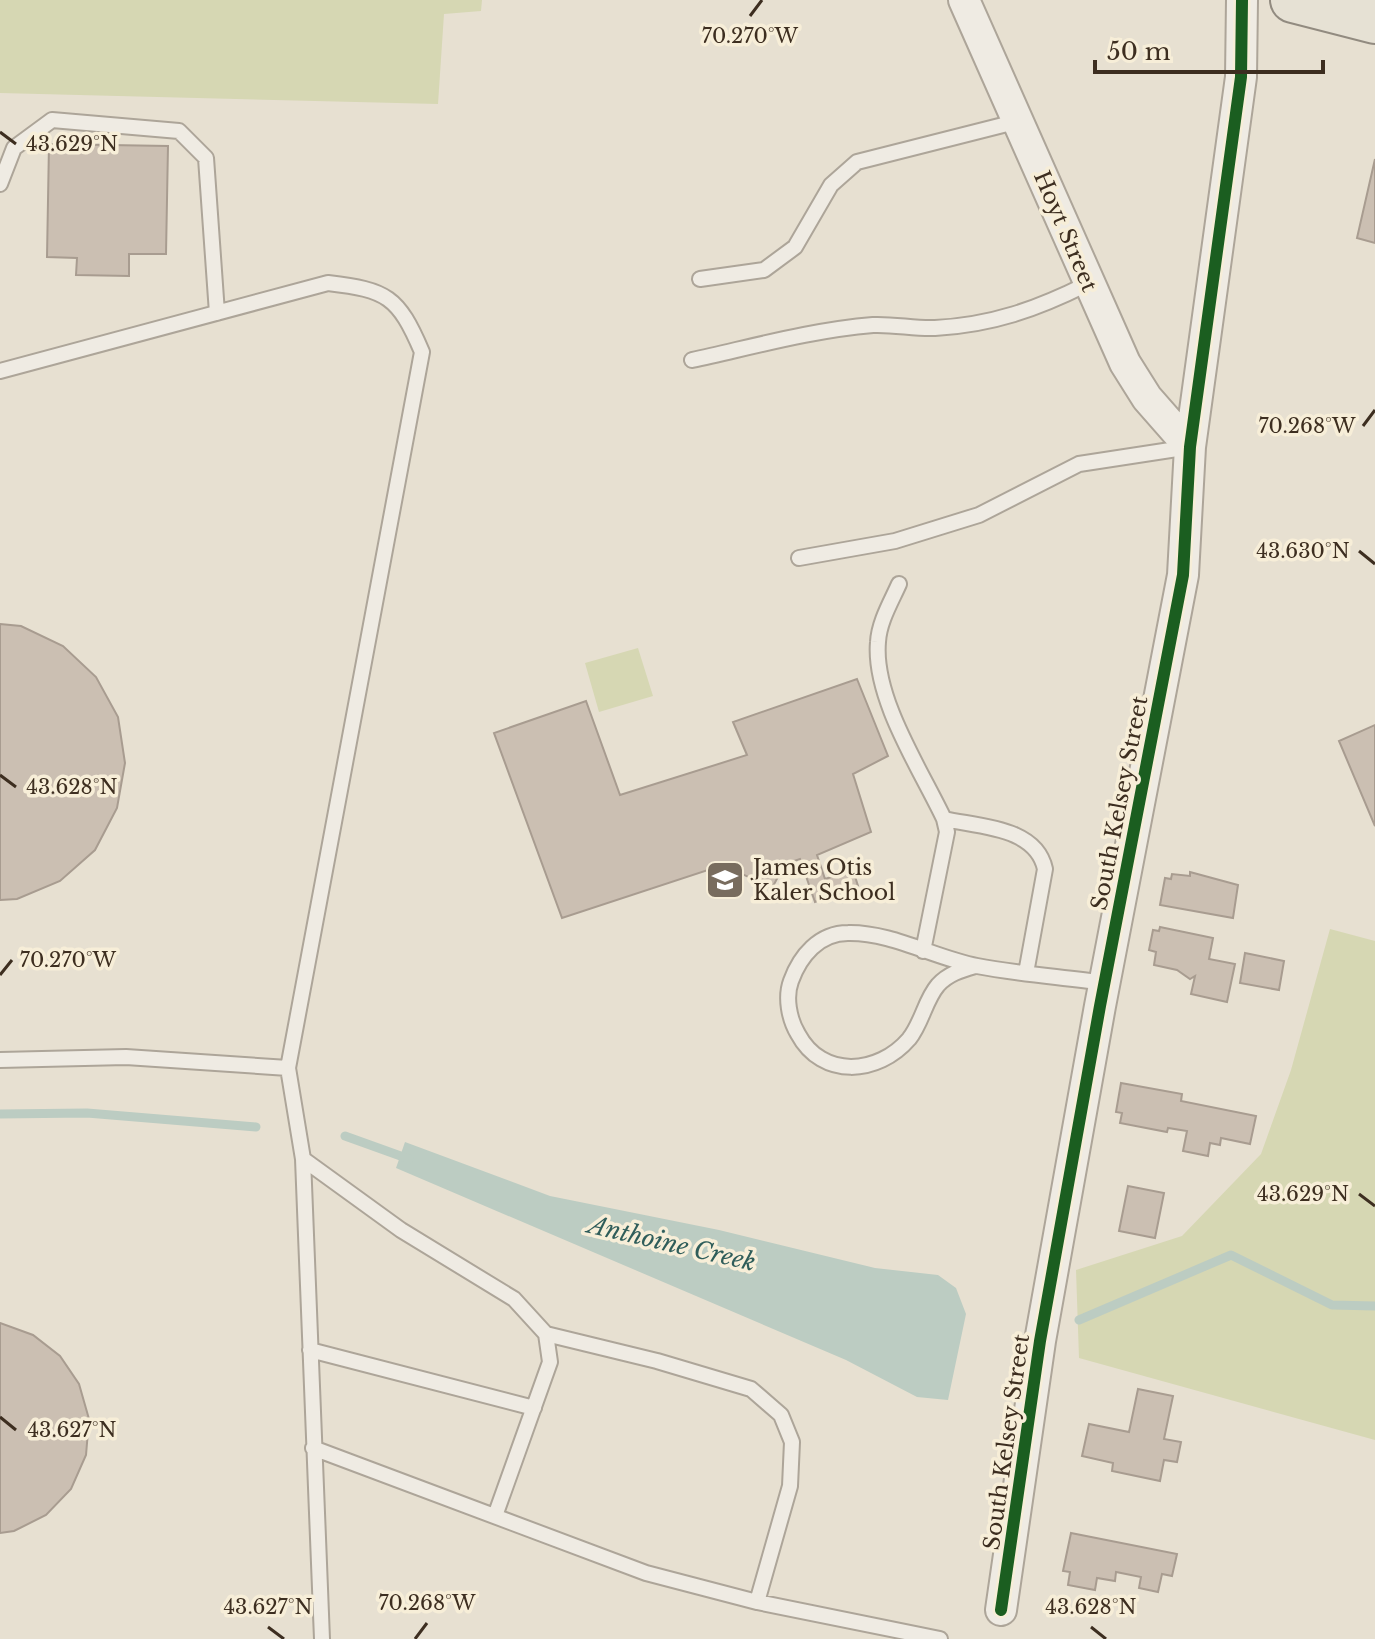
<svg xmlns="http://www.w3.org/2000/svg" width="1375" height="1639" font-family="'Libre Baskerville',serif">
	<style>
		.green { fill: #d6d7b3 }
		.water { fill: #bcccc2 }
		.lines { fill: none; stroke-linecap: round; stroke-linejoin: round }
		.stream { stroke: #bcccc2; stroke-width: 9 }
		.building { fill: #cbbfb2; stroke: #a89c90; stroke-width: 2 }
		.service-casing { stroke: #ada599; stroke-width: 18 }
		.minor-casing { stroke: #ada599; stroke-width: 34 }
		.primary-casing { stroke: #928b80; stroke-width: 48 }
		.service { stroke: #efebe3; stroke-width: 14 }
		.minor { stroke: #efebe3; stroke-width: 30 }
		.primary { stroke: #e6e1d4; stroke-width: 44 }
		.cycleway-casing { stroke: #f7eed8; stroke-width: 17 }
		.cycleway { stroke: #1b5e20; stroke-width: 12 }
		.ticks { fill: none; stroke: #3d2e20; stroke-width: 3 }
		.labels { text-anchor: middle; stroke-width: 7; stroke-linejoin: round; paint-order: stroke }
		.street-label { font-size: 22px; fill: #3d2e20; stroke: #f7eed8 }
		.poi-label { font-size: 22px; fill: #3d2e20; stroke: #f7eed8; text-anchor: start }
		.water-label { font-size: 24px; font-style: italic; fill: #2f5d5a; stroke: #f7eed8 }
		.ticks-label { font-size: 20px; text-anchor: middle; fill: #3d2e20; stroke: #f7eed8; stroke-width: 7; stroke-linejoin: round; paint-order: stroke }
	</style>
	<rect width="100%" height="100%" fill="#e7e0d1"/>
	<path class="green" d="M0 0H482L481 11 444 14 438 104 0 93Z
		M638 648 653 696 599 712 585 663Z
		M1330 929 1375 941V1440L1079 1358 1076 1270 1182 1236 1261 1154 1291 1070Z"/>
	<path class="water" d="M405 1142 550 1196 719 1230 875 1268 938 1275 956 1288 966 1314 948 1400 917 1397 846 1360 396 1168Z"/>
	<g class="lines">
		<path class="stream" d="M0 1114 87 1113 256 1127
			M345 1136 409 1159
			M1079 1320 1231 1255 1332 1305 1375 1306"/>
	</g>
	<path class="building" d="M49 144 168 146 166 254H129V276L76 275 77 258 47 257Z
		M1375 159V243L1357 238Z
		M0 624 21 626 63 646 96 677 118 717 125 763 117 808 95 850 60 881 17 899 0 900Z
		M857 679 888 756 853 774 871 832 817 855 825 879 853 870 858 886 815 902 800 859 785 864 772 888 723 865 562 918 494 733 586 701 620 795 747 755 733 722Z
		M1375 725V826L1339 741Z
		M1190 872 1238 885 1233 918 1160 905 1165 878 1171 879 1172 874 1190 876Z
		M1160 927 1213 938 1209 959 1235 964 1227 1002 1191 994 1195 976 1190 979 1177 970 1154 965 1156 952 1149 950 1153 930 1159 931Z
		M1245 953 1284 961 1279 990 1240 983Z
		M1121 1083 1182 1094 1181 1101 1256 1116 1250 1144 1221 1138 1220 1145 1210 1143 1208 1156 1183 1151 1187 1131 1168 1128 1167 1132 1120 1123 1122 1113 1116 1112Z
		M1128 1186 1164 1193 1155 1238 1119 1231Z
		M0 1323 33 1335 60 1356 79 1384 89 1419 86 1455 71 1489 46 1515 14 1531 0 1533Z
		M1138 1389 1173 1396 1164 1439 1181 1442 1177 1462 1164 1460 1160 1481 1112 1471 1113 1463 1082 1456 1089 1424 1129 1432Z
		M1071 1533 1177 1554 1172 1576 1162 1574 1158 1592 1139 1588 1141 1577 1116 1572 1115 1581 1097 1578 1095 1590 1068 1585 1070 1572 1063 1571Z"/>
	<g class="lines">
		<defs>
			<path id="service" d="M0 184 14 148 52 120 179 131 206 158 217 313
				M700 279 764 270 795 247 831 185 857 162 1015 122
				M692 360C752 347 812 330 873 325 894 324 915 329 935 328 992 325 1037 309 1087 284
				M0 371 328 283C387 290 398 296 422 352L288 1068 303 1159 322 1639
				M799 558 895 541 979 515 1079 464 1190 447
				M899 584C891 602 879 622 878 642 873 698 921 770 944 819L947 832 923 951
				M944 819C980 827 1036 827 1045 869L1026 973
				M975 966C961 970 948 974 938 985 925 1000 922 1023 909 1039 878 1075 822 1079 798 1034 789 1019 785 997 791 981 800 956 819 933 848 933 891 932 935 958 977 966 1019 974 1062 977 1104 983
				M0 1060 126 1057 288 1068
				M303 1159 401 1230 514 1299 546 1334 550 1362 495 1516
				M546 1334 657 1361 751 1389 781 1415 792 1442 790 1486 757 1602
				M310 1350 534 1408
				M313 1448 646 1573 757 1602 940 1639"/>
			<path id="minor" d="M964 0 1125 363 1147 398 1190 447
				M1001 1610 1040 1341 1100 1006 1183 575 1190 447 1241 77 1242 0"/>
			<path id="primary" d="M1293 0 1375 21"/>
		</defs>
		<use href="#service" class="service-casing"/>
		<use href="#minor" class="minor-casing"/>
		<use href="#primary" class="primary-casing"/>
		<use href="#service" class="service"/>
		<use href="#minor" class="minor"/>
		<use href="#primary" class="primary"/>
		<defs>
			<path id="cycleway" d="M1001 1610 1040 1341 1100 1006 1183 575 1190 447 1241 77 1242 0"/>
		</defs>
		<use href="#cycleway" class="cycleway-casing"/>
		<use href="#cycleway" class="cycleway"/>
	</g>
	<path class="ticks" d="M750 16 762 0M0 132 16 144M1363 426 1375 410M1359 551 1375 564M0 775 16 787M0 975 12 960M1359 1194 1375 1206M0 1417 16 1430M268 1627 284 1639M1091 1627 1106 1639M415 1639 427 1623"/>
	<defs>
		<symbol id="school-square" viewBox="-11 -11 22 22"><rect x="-9" y="-9" width="18" height="18" rx="4" fill="#786c5e" stroke="#f7eed8"/><path d="M0-5L7-2L0 1L-7-2ZM-4 1L0 2.5L4 1V4Q0 6-4 4Z" fill="#fff"/></symbol>
	</defs>
	<g fill-rule="evenodd">
		<use href="#school-square" x="703" y="858" width="44" height="44"/>
	</g>
	<g class="labels">
		<g class="street-label">
			<text transform="translate(1066 231) rotate(67)" y="8">Hoyt Street</text>
			<text transform="translate(1119 803) rotate(-79)" y="8">South Kelsey Street</text>
			<text transform="translate(1006 1442) rotate(-82)" y="8">South Kelsey Street</text>
		</g>
		<g class="poi-label">
			<text x="753" y="875">James Otis<tspan x="753" dy="25">Kaler School</tspan></text>
		</g>
		<g class="water-label">
			<text transform="translate(672 1244) rotate(13)" y="8">Anthoine Creek</text>
		</g>
	</g>
	<g class="ticks-label">
		<text x="750" y="43">70.270°W</text>
		<text x="72" y="151">43.629°N</text>
		<text x="1307" y="433">70.268°W</text>
		<text x="1303" y="558">43.630°N</text>
		<text x="72" y="794">43.628°N</text>
		<text x="68" y="967">70.270°W</text>
		<text x="1303" y="1201">43.629°N</text>
		<text x="72" y="1437">43.627°N</text>
		<text x="427" y="1610">70.268°W</text>
		<text x="268" y="1614">43.627°N</text>
		<text x="1091" y="1614">43.628°N</text>
	</g>
	<path d="M1095 60v12h228v-12" fill="none" stroke="#3d2e20" stroke-width="4"/>
	<text x="1107" y="60" font-size="24" fill="#3d2e20" stroke="#f7eed8" stroke-width="6" paint-order="stroke">50 m</text>
</svg>
